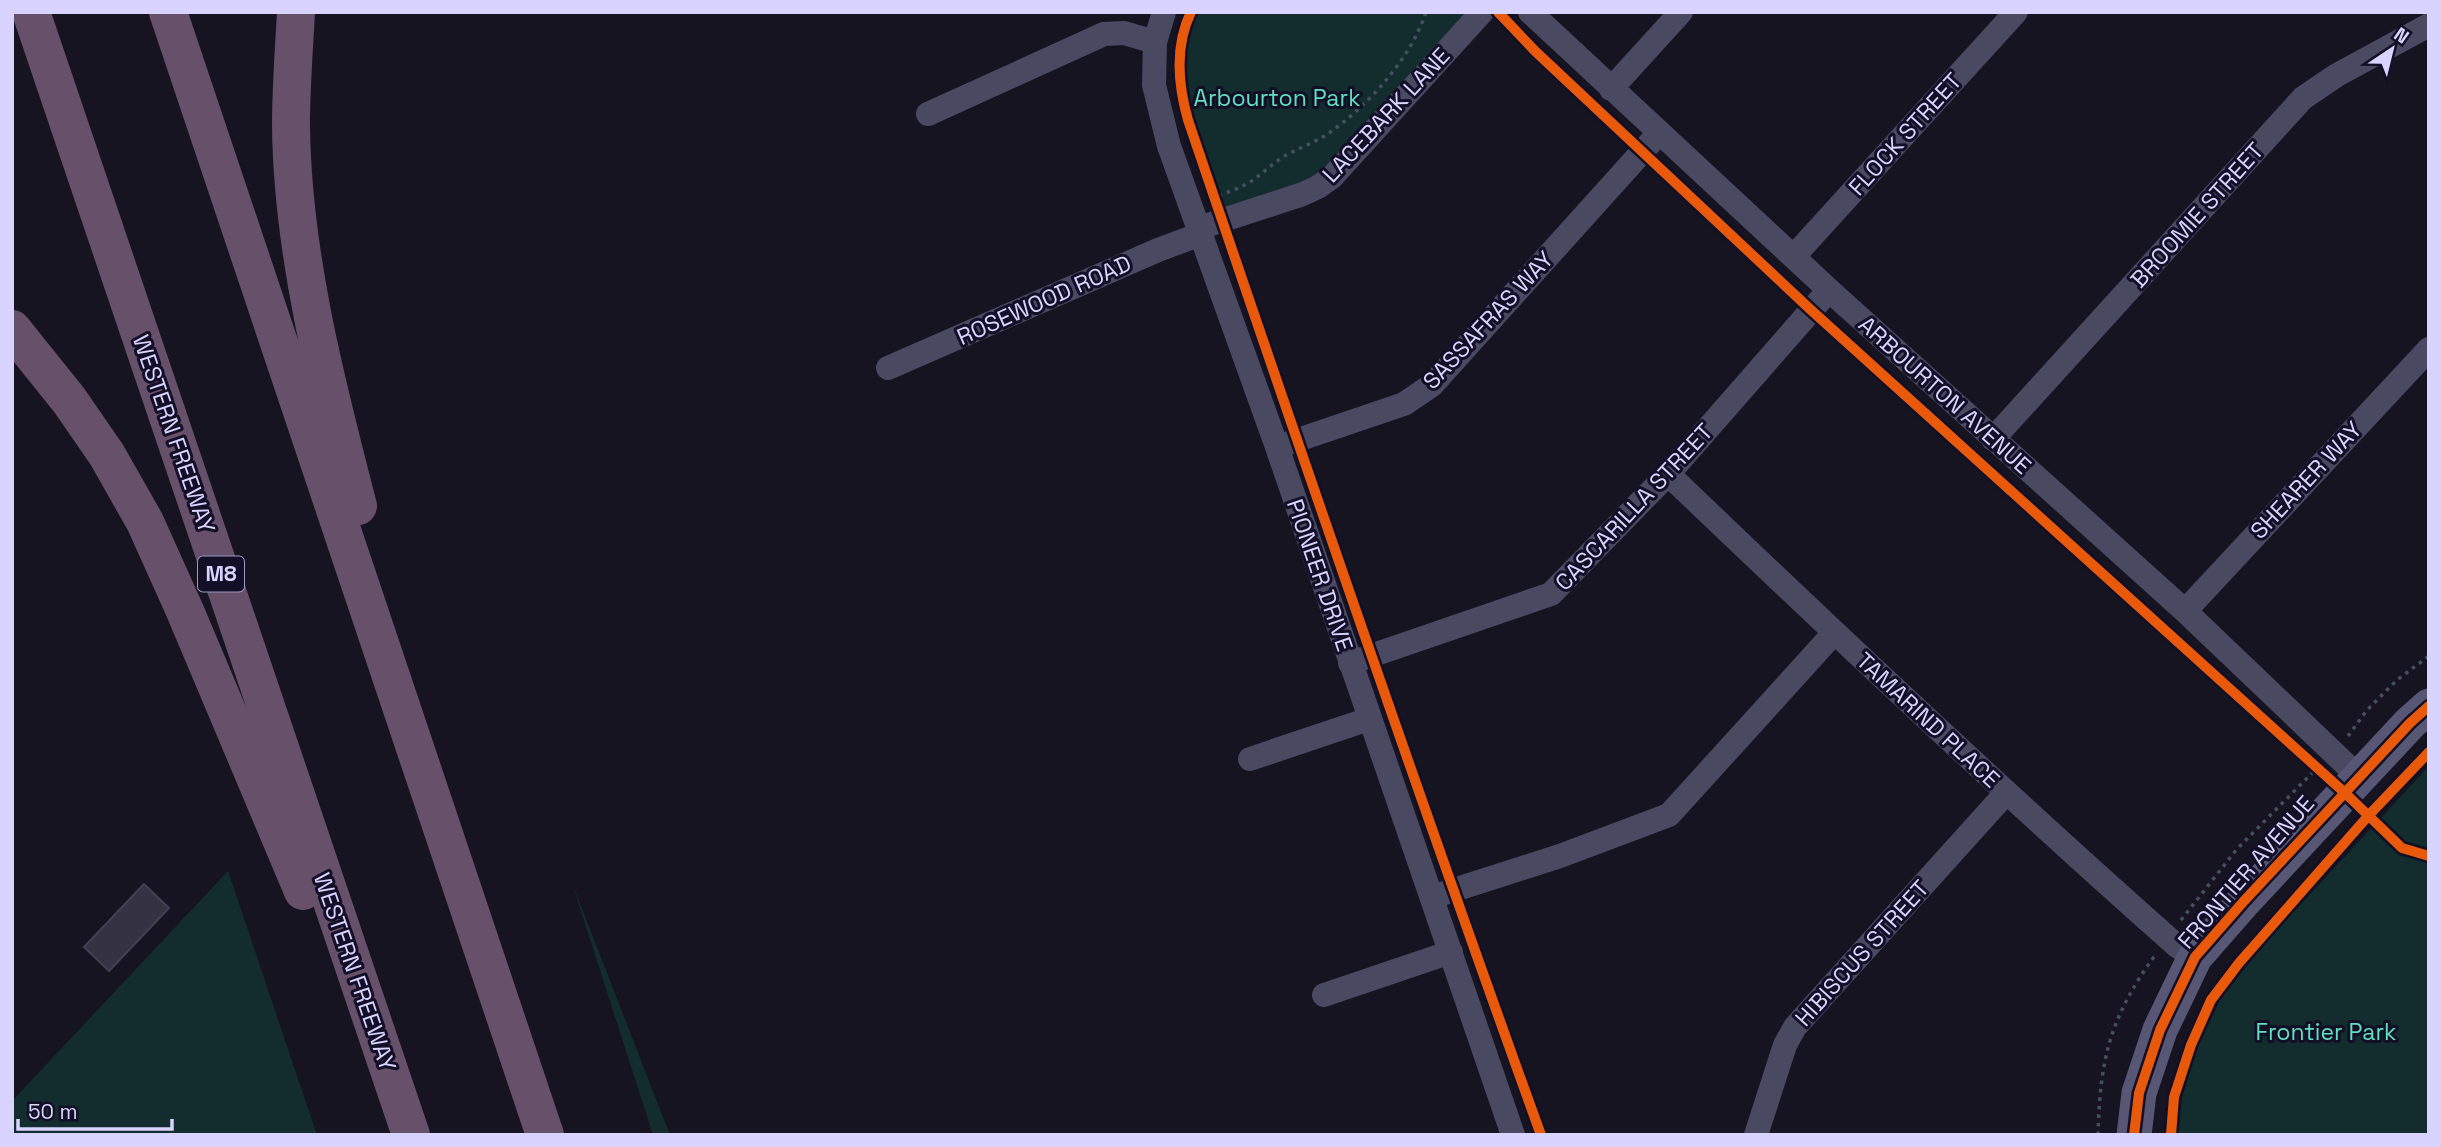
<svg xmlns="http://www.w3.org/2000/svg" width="2441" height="1147" font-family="'Space Grotesk',sans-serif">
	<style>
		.green { fill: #132c2d }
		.building { fill: #343243; stroke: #433f54; stroke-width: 2 }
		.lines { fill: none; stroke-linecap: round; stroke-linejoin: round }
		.path { stroke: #44505f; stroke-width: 3.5; stroke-dasharray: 3.5 5; stroke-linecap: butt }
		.street { stroke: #4a4962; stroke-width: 24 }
		.secondary { stroke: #575674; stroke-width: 35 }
		.highway { stroke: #67516a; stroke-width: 38 }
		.cycleway-casing { stroke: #130f26; stroke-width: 15 }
		.cycleway { stroke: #e8590c; stroke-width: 10 }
		.labels { text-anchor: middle; stroke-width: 6; stroke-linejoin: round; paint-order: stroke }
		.shield { fill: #130f26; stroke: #9e99be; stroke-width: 2 }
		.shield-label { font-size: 21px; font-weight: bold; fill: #d9d4ff }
		.park-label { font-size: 23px; fill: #5fe0c0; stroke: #130f26 }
		.street-label { font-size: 23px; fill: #d9d4ff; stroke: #130f26 }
	</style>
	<rect width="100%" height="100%" fill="#161421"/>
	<path class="green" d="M1197 12H1470L1318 178 1225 212C1201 144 1168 84 1197 12Z
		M2429 766V1135H2178L2182 1097 2196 1050 2220 1000 2260 948Z
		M228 871 317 1135H12V1101Z
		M572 883 670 1135H653Z"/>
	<path class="building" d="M144 884 169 908 109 971 84 947Z"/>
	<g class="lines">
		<path class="path" d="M1219 196C1230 191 1243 187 1253 180 1263 173 1272 164 1283 157 1296 149 1312 144 1326 135 1366 108 1411 59 1426 12
			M2348 736 2367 710 2397 680 2429 656
			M2181 920 2237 849 2318 767
			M2098 1135C2100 1058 2110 1017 2156 954"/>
		<path class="street" d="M1164 12 1155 42 1154 85 1169 146 1277 447 1513 1135
			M1530 12 1829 290 2185 611 2359 777
			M1611 89 1681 12
			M928 114 1104 34 1124 33 1155 42
			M1199 228 1303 194 1318 187 1332 177 1482 12
			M1794 256 2016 12
			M888 368 1158 250 1201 234
			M1993 439 2303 98 2337 75 2429 25
			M1277 447 1404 404 1432 385 1659 133
			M1668 474C1835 634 2004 793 2177 946L2195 957
			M2185 611 2429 349
			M1350 663 1551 594 1668 474 1829 290
			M1250 759 1369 719
			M1432 897 1560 856 1669 815 1834 633
			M1324 995 1451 952
			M1756 1135 1785 1045 1795 1027 2006 793"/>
		<path class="secondary" d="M2134 1135 2139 1093 2160 1030 2195 957 2244 901 2410 723 2429 706"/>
		<path class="highway" d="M31 12 411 1135
			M168 12 545 1135
			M296 12C294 49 291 87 291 124 292 252 326 383 358 506
			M12 329 69 400 107 455 145 522 185 611 303 891"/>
		<defs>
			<path id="cycleway" d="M1191 12C1174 47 1178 85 1188 120 1303 459 1419 798 1541 1135
				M1498 12 1535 51 1811 310 2345 793 2402 848 2429 856
				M2134 1135 2139 1093 2160 1030 2195 957 2244 901 2410 723 2429 706
				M2171 1135 2174 1097 2191 1045 2211 1000 2239 963 2369 815 2429 752"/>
		</defs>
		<use href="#cycleway" class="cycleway-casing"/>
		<use href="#cycleway" class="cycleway"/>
	</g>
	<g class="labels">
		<rect class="shield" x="198" y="556.5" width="46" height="35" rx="5"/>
		<g class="shield-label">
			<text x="221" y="581">M8</text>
		</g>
		<g class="park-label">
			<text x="1277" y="106">Arbourton Park</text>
			<text x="2326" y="1040">Frontier Park</text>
		</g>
		<g class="street-label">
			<text transform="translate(1386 115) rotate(-47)" y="8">LACEBARK LANE</text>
			<text transform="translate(1905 134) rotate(-48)" y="8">FLOCK STREET</text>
			<text transform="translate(2197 215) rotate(-48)" y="8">BROOMIE STREET</text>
			<text transform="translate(1044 300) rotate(-24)" y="8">ROSEWOOD ROAD</text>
			<text transform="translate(1488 320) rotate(-47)" y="8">SASSAFRAS WAY</text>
			<text transform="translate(1945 395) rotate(42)" y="8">ARBOURTON AVENUE</text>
			<text transform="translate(174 434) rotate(71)" y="8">WESTERN FREEWAY</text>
			<text transform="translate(2306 480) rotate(-47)" y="8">SHEARER WAY</text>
			<text transform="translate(1634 507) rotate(-47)" y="8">CASCARILLA STREET</text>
			<text transform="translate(1320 575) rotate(71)" y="8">PIONEER DRIVE</text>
			<text transform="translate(1928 720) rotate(43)" y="8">TAMARIND PLACE</text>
			<text transform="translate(2246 872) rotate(-49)" y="8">FRONTIER AVENUE</text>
			<text transform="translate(1862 953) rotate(-48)" y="8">HIBISCUS STREET</text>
			<text transform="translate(355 972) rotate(71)" y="8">WESTERN FREEWAY</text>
		</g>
	</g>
	<rect width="2441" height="1147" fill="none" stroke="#d9d4ff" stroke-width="28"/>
	<g transform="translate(2392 49) rotate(35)" stroke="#130f26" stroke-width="5" paint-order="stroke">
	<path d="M0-5L12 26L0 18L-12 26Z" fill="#d9d4ff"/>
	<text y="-10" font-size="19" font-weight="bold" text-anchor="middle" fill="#d9d4ff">N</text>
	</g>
	<path d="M18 1119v10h154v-10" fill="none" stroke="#d9d4ff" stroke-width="3.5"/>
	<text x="28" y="1119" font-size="21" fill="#d9d4ff" stroke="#130f26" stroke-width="5" paint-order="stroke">50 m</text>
</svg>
